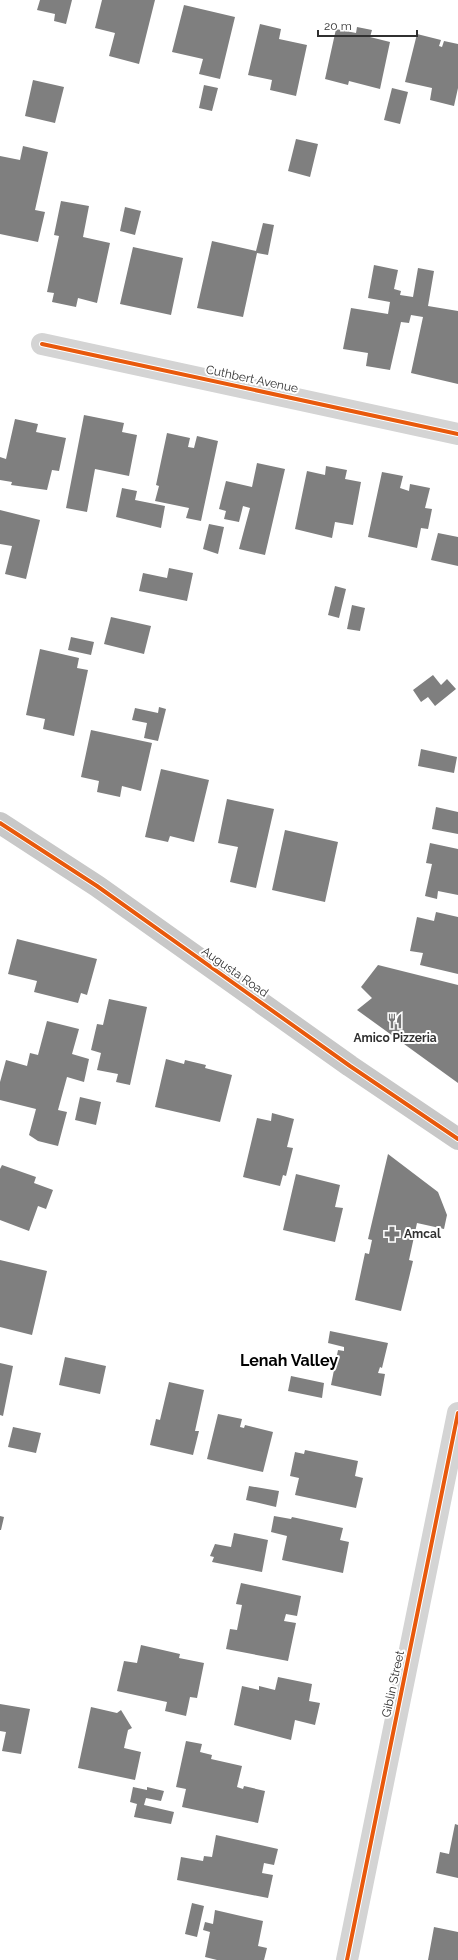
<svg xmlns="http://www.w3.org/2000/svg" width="458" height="1960" font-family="Raleway,sans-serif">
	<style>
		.building { fill: #7f7f7f }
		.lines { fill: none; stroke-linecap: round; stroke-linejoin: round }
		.minor { stroke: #d4d4d4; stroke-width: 22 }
		.major { stroke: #c8c8c8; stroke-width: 22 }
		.cycleway-casing { stroke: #fff; stroke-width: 6 }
		.cycleway { stroke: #e8590c; stroke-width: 4 }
		.labels { text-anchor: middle; stroke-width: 4; stroke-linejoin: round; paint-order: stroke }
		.street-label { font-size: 12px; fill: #303030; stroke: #fff }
		.poi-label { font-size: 12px; font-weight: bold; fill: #303030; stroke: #fff }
		.district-label { font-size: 16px; font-weight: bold; fill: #000; stroke: #fff }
	</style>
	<rect width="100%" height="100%" fill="#fff"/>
	<path class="building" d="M40 0H72L66 24 54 21 55 14 37 10Z
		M102 0H155L139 64 109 56 115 33 95 28Z
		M184 5 235 17 220 79 199 74 203 59 172 52Z
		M260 24 281 29 279 39 307 45 296 96 270 90 272 80 248 75Z
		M357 27 372 30 370 37 390 42 380 89 349 81 348 85 325 79 336 29 356 33Z
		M417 34 441 40 439 46 442 47 444 41 458 44V88L454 106 430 100 432 88 405 82Z
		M33 80 64 87 55 123 25 116Z
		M204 85 218 88 212 111 199 108Z
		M392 88 408 92 400 124 384 120Z
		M296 139 318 144 310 177 288 171Z
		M23 146 48 152 35 210 45 212 38 242 0 234V156L20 160Z
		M61 201 89 206 83 237 110 243 97 303 78 298 76 307 52 302 54 293 47 292 59 236 54 235Z
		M125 207 141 211 135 235 120 231Z
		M263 223 274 225 268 255 257 253 243 317 197 308 212 241 256 251Z
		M133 247 183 258 171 315 120 304Z
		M374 265 398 270 394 289 401 291 400 295 413 297 418 268 434 271 428 306 458 311V384L411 373 423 317 411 315 409 323 401 322 390 370 366 366 368 353 343 349 351 308 388 314 390 302 368 298Z
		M84 415 124 423 122 432 137 435 129 476 95 469 87 512 66 508Z
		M15 419 38 424 36 432 66 438 59 471 52 470 47 490 11 485 12 482 0 480V457L6 459Z
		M167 433 190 438 188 447 194 448 197 436 218 441 201 521 186 518 189 508 155 501 159 486 156 485Z
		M257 463 285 469 265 555 239 549 250 508 243 506 239 522 224 519 226 511 219 509 226 481 252 487Z
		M326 466 347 470 345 479 361 482 353 525 335 522 332 538 295 529 307 471 325 475Z
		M382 472 403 476 400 488 409 491 410 484 430 488 425 508 432 509 428 529 421 528 417 548 368 537Z
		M122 488 137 491 135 500 165 506 161 528 116 517Z
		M0 510 40 520 26 579 5 574 12 546 0 544Z
		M209 524 224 527 218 554 203 549Z
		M438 533 458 537V566L431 560Z
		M169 568 193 573 187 601 139 591 143 573 167 578Z
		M335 586 346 589 339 618 328 615Z
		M352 605 365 608 360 631 347 629Z
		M111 617 151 626 144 654 104 644Z
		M71 637 94 642 91 655 68 650Z
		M40 649 79 658 77 668 88 670 74 736 43 729 45 719 26 715Z
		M433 675 441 685 447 679 456 689 435 706 428 697 421 702 413 690Z
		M159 707 166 709 158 741 144 738 147 723 132 720 135 708 158 713Z
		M91 730 152 743 141 791 122 786 120 797 97 792 99 781 81 777Z
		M421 749 457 757 454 773 418 766Z
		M161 769 209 780 194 842 170 836 168 842 145 837Z
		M227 799 274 809 256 888 230 882 238 847 218 843Z
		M436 807 458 812V834L432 829Z
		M285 830 338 842 325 902 272 890Z
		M430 843 458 849V895L438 891 437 899 425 896 432 864 426 863Z
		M436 912 458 917V974L420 965 423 953 410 951 417 917 434 921Z
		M17 939 97 959 87 995 81 993 78 1003 34 992 37 981 8 974Z
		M378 965 458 985V1083L357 1010 372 998 361 987Z
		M109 999 147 1007 130 1085 116 1082 118 1074 97 1070 101 1053 91 1050 97 1024 103 1025Z
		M47 1021 79 1029 72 1054 89 1059 84 1082 67 1077 58 1110 67 1112 58 1146 38 1141 29 1135 36 1109 0 1100V1082L6 1060 27 1066 30 1053 38 1055Z
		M166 1059 184 1064 185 1060 206 1065 205 1068 232 1075 220 1122 155 1107Z
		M80 1097 101 1102 96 1125 75 1120Z
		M272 1113 294 1119 287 1147 293 1148 286 1176 283 1175 280 1186 243 1177 257 1118 271 1121Z
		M388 1154 438 1192 447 1215 444 1229 417 1223 409 1260 413 1261 401 1311 355 1300 365 1253 369 1254 372 1240 368 1239Z
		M2 1165 36 1177 34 1183 53 1190 46 1209 38 1206 29 1231 0 1220V1169Z
		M296 1174 340 1185 335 1207 343 1208 335 1242 283 1230Z
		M0 1260 47 1271 32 1335 0 1327Z
		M330 1331 388 1343 382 1368 380 1367 378 1373 385 1374 381 1396 331 1385 338 1350 344 1351V1347L328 1343Z
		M65 1357 106 1366 100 1394 59 1385Z
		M0 1363 13 1366 3 1416 0 1415Z
		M291 1376 324 1383 322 1398 288 1391Z
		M169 1382 204 1390 195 1431H199L193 1455 150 1445 156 1419 160 1420Z
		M218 1414 242 1419 240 1427 244 1428 245 1425 273 1432 263 1472 207 1459Z
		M13 1427 41 1433 36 1453 8 1447Z
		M305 1450 358 1461 355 1476 363 1478 356 1508 295 1495 299 1478 290 1476 295 1452 304 1454Z
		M249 1486 279 1491 276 1507 246 1500Z
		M0 1516 4 1517 1 1530H0Z
		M274 1516 291 1519 292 1517 343 1528 340 1540 349 1542 343 1573 282 1560 287 1536 271 1532Z
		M234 1533 268 1540 262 1572 212 1562 214 1557 210 1556 215 1544 231 1547Z
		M241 1583 301 1596 297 1616 286 1614 284 1621 296 1623 288 1661 226 1649 230 1629 237 1630 242 1605 236 1604Z
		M141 1645 180 1654 179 1658 204 1663 197 1698 190 1697 186 1716 165 1711 167 1702 117 1691 124 1661 137 1663Z
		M278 1677 312 1684 309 1701 320 1703 315 1725 295 1720 291 1740 234 1725 242 1686 259 1690V1686L275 1690Z
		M0 1704 30 1709 21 1754 2 1751 6 1732 0 1731Z
		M91 1707 117 1713 121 1710 132 1728 128 1730 124 1748 141 1752 135 1780 78 1768Z
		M186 1741 202 1744 200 1752 212 1755 211 1759 242 1766 237 1787 243 1789 244 1786 265 1791 258 1823 182 1807 186 1789 176 1787Z
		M133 1787 147 1790V1787L164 1791 161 1801 146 1798 144 1805 174 1812 171 1824 134 1817 137 1804 130 1802Z
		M455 1824 458 1825V1878L436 1873 440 1852 449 1854Z
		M216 1835 278 1849 274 1865 264 1863 262 1873 273 1875 268 1898 177 1880 181 1857 203 1861 204 1856 212 1857Z
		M192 1903 204 1906 197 1937 185 1934Z
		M215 1910 263 1921 258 1946 267 1948 264 1960H217L205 1957 210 1932 203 1930 205 1922 213 1924Z
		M434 1927 458 1932V1960H428Z"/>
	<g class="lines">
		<path class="minor" d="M42 344 458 434
			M347 1960 458 1413"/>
		<path class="major" d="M0 823 97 886 350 1066 458 1139"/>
		<defs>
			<path id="cycleway" d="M42 344 458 434
				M0 823 97 886 350 1066 458 1139
				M347 1960 458 1413"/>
		</defs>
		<use href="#cycleway" class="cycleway-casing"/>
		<use href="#cycleway" class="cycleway"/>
	</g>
	<defs>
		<symbol id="restaurant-bare" viewBox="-9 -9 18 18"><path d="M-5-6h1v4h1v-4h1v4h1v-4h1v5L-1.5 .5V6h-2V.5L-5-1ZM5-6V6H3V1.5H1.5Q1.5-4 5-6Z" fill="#787878" stroke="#fff" stroke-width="2.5" paint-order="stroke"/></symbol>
		<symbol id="pharmacy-bare" viewBox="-9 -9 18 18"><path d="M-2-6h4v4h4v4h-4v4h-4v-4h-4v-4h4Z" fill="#787878" stroke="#fff" stroke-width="2.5" paint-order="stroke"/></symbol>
	</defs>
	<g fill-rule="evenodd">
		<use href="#restaurant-bare" x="384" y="1010" width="22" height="22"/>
		<use href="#pharmacy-bare" x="381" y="1223" width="22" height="22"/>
	</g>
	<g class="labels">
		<g class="street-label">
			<text transform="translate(252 379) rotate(12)" y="4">Cuthbert Avenue</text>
			<text transform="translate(235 972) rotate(35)" y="4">Augusta Road</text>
			<text transform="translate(393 1684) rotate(-78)" y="4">Giblin Street</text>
		</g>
		<g class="poi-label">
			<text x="395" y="1042">Amico Pizzeria</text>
			<text x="404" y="1238" text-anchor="start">Amcal</text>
		</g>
		<g class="district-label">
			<text x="289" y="1366">Lenah Valley</text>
		</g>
	</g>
	<path d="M318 30v6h99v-6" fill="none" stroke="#303030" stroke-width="2"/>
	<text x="324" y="30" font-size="12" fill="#303030" stroke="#ffffff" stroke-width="3" paint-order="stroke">20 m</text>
</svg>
